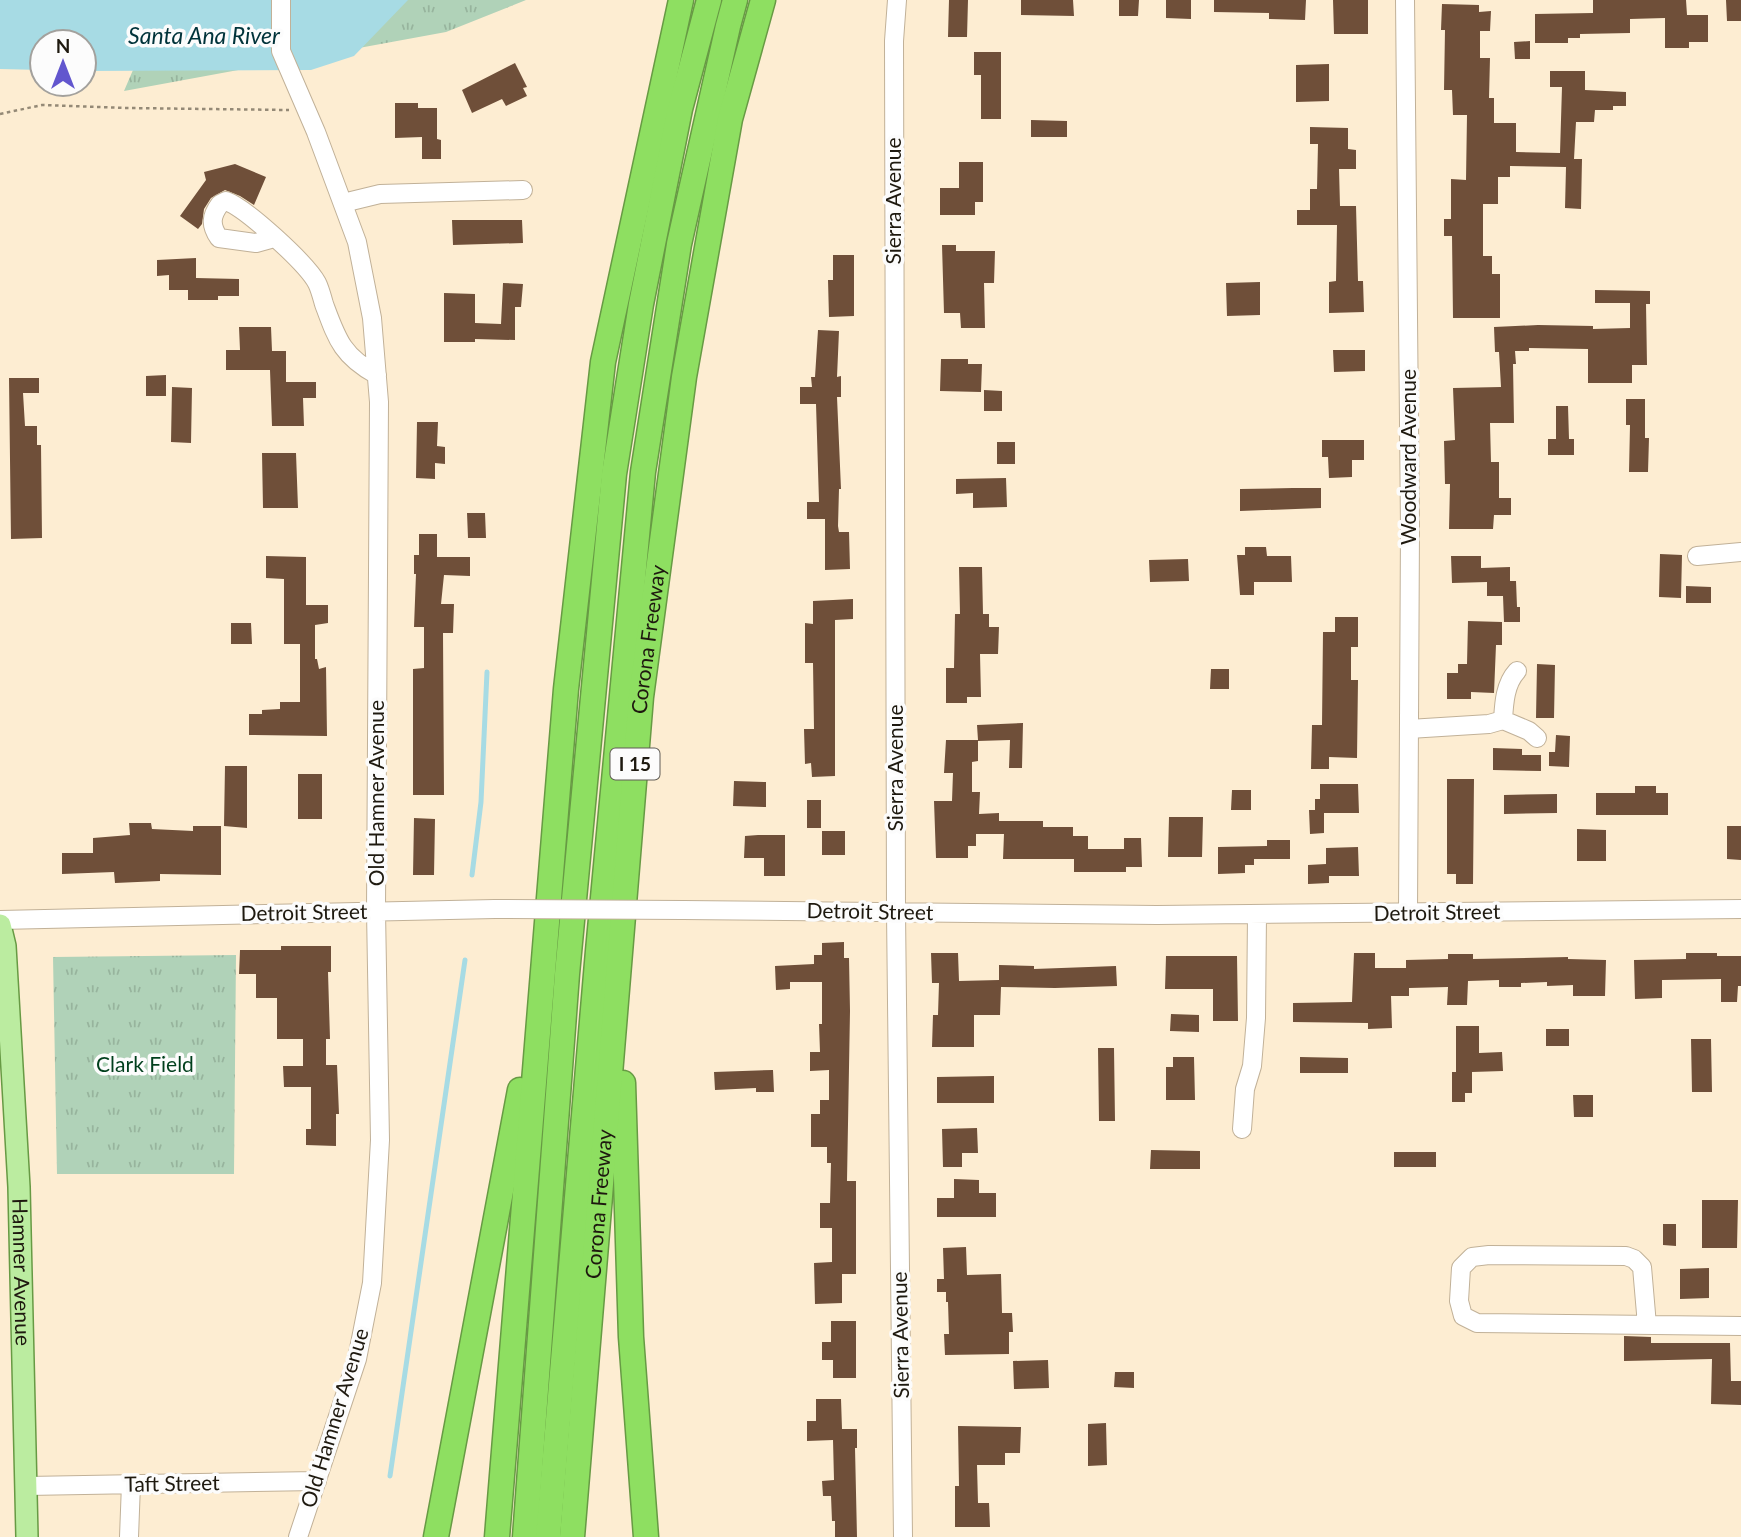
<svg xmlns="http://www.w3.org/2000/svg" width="1741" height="1537" font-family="Lato,sans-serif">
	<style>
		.park { fill: url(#park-tufts) }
		.water { fill: #a7dbe4 }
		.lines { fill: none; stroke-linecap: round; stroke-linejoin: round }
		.stream { stroke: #a7dbe4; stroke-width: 5 }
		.building { fill: #6f4f39 }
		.minor-casing { stroke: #c1b198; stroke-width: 20 }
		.major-casing { stroke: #679a44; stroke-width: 24 }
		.highway-casing { stroke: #679a44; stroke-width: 27 }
		.path { stroke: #948976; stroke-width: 2.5; stroke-dasharray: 3.5 3.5; stroke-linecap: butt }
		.minor { stroke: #fff; stroke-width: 18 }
		.major { stroke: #bbeca0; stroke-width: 21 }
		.highway { stroke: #8edf61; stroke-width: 24 }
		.minor-bridge-casing { stroke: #c1b198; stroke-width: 20; stroke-linecap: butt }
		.minor-bridge { stroke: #fff; stroke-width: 18 }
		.labels { text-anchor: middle; stroke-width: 7; stroke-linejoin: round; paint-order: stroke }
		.shield { fill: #fcfcfc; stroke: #615d56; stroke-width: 2 }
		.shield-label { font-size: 19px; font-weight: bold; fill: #1e190f }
		.street-label { font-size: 21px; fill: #1e190f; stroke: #fcfcfc }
		.park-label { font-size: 21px; fill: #003f1c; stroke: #fcfcfc }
		.water-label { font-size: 23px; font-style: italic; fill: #00333a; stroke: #fcfcfc }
	</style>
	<defs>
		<pattern id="park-tufts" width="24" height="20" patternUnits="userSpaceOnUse" patternTransform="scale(1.75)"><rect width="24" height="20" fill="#b0d2b8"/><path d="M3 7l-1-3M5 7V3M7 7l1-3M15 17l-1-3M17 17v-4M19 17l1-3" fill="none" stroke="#97b49d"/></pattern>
	</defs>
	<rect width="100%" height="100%" fill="#fdedd2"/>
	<path class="park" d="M163 0H526L446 32 124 91Z
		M236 955 234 1174H57L53 957Z"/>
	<path class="water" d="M0 0H408L354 56 311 70 84 71V42H42V70L0 69Z"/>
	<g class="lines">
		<path class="stream" d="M472 875 481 802 487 672
			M390 1476 465 960"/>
	</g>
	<path class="building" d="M949 0H968L967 37H948Z
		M1021 0H1073L1074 16 1021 15Z
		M1119 0H1139L1138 16H1119Z
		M1166 0H1191V19L1166 18Z
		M1214 0H1306L1305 20 1269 19V13L1214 12Z
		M1333 0H1368V34H1334Z
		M1593 0H1686L1687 15H1708V42H1689V48H1665V18L1630 19V33L1580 34V38H1568V43H1535V14L1593 13Z
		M1726 0H1741V21H1727Z
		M1442 4 1479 5V12L1491 11 1490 31H1480V58H1490L1489 98H1494V123H1516V152L1560 153 1562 87H1550V71H1585V90L1626 92V106H1613V110H1595L1594 122H1576L1574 159H1582L1581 209 1565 208 1566 167 1510 166V177H1498V204H1483V256H1492V274H1500V318H1453L1452 236H1444V219H1451V179L1466 180 1467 115H1453L1452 90H1444L1445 30H1441Z
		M1530 41V59H1515L1514 42Z
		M974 52H1001V119H981V75H974Z
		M515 63 527 87 523 88 527 96 506 106 502 99 472 113 462 90Z
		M1329 64V101L1296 102V65Z
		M395 103H418V108H437V139L441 140V159H422V137L395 138Z
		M1031 120 1067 121V137H1031Z
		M1310 127 1348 128V149L1356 150V169H1339L1340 206H1356L1358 281H1363L1364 312 1329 313V282L1336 281 1337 225H1297V210H1310V189H1317L1318 144H1310Z
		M959 162H983V202H975V215H940V188H959Z
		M235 164 266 177 254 205 240 196 225 190 211 198 204 209 202 224 198 229 180 216 206 180 204 172Z
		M452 220H522L523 243 453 245Z
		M942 245H956V251H995L994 283H984L985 328H961L960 313H944Z
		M833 255H854V316L829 317 828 280H833Z
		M196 258V278L239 279V296H218V300H188V290H169V275L157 276V260Z
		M1260 282V315L1227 316 1226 283Z
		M503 283 523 284 521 307H515V340L475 339V342H444V293L475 294V323L501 324Z
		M1595 290 1650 291V304H1646L1647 365H1632V383H1588V349L1529 348V351H1515L1516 364H1513L1514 423H1490L1491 462H1499V498H1511V515H1494L1493 529H1449L1450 484H1445L1444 441 1455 440 1453 388 1501 387 1499 352H1495L1494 327 1538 325 1593 326V329L1630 328V303H1595Z
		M239 327H271L272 351H286V382H316V398H303L304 426H272L270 370H226V350H240Z
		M818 330 839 331 837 377 841 376V397H837L841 489H839L838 526 839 532H849L850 569 825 570V519H807V502H819L816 404H800V387H812L811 377H815Z
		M1333 350H1365V371L1334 372Z
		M941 359H968V364H982L981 392 940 391Z
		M166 375V396H146V376Z
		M9 378H39V393H23L25 426H37V445H41L42 538 11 539Z
		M172 387 192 388 191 443 171 442Z
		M984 390 1002 391V411H984Z
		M1626 399H1645V438H1649L1648 472H1629L1630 425H1626Z
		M1556 406H1568L1569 439H1574V455H1548V439H1556Z
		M417 422H438L437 446 445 447V464L435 463V479L416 478Z
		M1322 440H1364V460H1352V477L1329 478 1328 457H1322Z
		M997 442H1015V464H997Z
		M262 453H296L298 508H263Z
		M1006 478 1007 507 973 508V493L956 494V479Z
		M1293 488H1321V508L1240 511V489Z
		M467 513H485L486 538H468Z
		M419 534H437V557H470V576L444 575 441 604H454L453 633H443L444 795H413V669L424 668V627H414L416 574H414V555H419Z
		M1245 547H1266L1267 556H1291L1292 582H1254V595H1240L1237 555H1245Z
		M1660 554 1682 555 1681 598 1659 597Z
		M266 556 306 557V605H328V623L315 625V659H317L319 669 326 667 327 736 249 735V714H262V710L280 709V702H300V644H284V579L266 578Z
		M1451 556H1481V568L1510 567V581H1516L1517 607H1520V622H1504L1503 596H1487V582L1452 583Z
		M1188 559 1189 581 1150 582 1149 560Z
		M959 567H982L983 614H989V627H999L998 654H980L981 697H967V703H946V668H954L955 614H960Z
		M1686 586 1711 587V603H1686Z
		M853 599V619L835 620V776L812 777 811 763 805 764 804 729H814L813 663H805V623L813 624V601Z
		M1335 617H1358V647H1351V680H1358L1357 758 1329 757V769H1311L1312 725H1322L1323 632H1335Z
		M1468 621 1502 622V645H1496L1494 693 1471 692V699H1447V673H1458V664H1467Z
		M231 623H251L252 644H231Z
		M1537 664 1555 665 1554 718H1536Z
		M1211 669H1229V689H1210Z
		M1023 723 1022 768H1009L1010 740 978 741V761L972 762V792H980L979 814 999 813V821H1043V827H1073V836H1088V849H1124V838H1141L1142 867H1126V872H1074V859H1003L1004 834H976V846H968V858H936L934 801H952L953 773H944L946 740H978L977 725Z
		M1556 735 1570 736 1569 767 1549 766V752H1555Z
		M1493 748 1522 749V755H1541V771L1493 770Z
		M225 766H247V828L224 826Z
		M298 774H322V819H298Z
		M1447 779H1474L1473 884H1456V874H1447Z
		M734 781 766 782V807L733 806Z
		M1320 784H1358L1359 813H1324V833L1310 834 1309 810H1315V799H1320Z
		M1635 786H1656V793H1668V815H1596V793H1635Z
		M1232 790H1251V810H1231Z
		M1557 794V813L1504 814V795Z
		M807 800H821V828H807Z
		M1169 817H1203L1202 857H1168Z
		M414 818 435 819 434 875H413Z
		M129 823H151L152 829 193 831V826H221V875L160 874V881L115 883 114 872 62 874V853H93V838L130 835Z
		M1727 826H1741V860L1727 859Z
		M1577 829 1606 830V861H1577Z
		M822 831H845V855H822Z
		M758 835H785V876H764V858H744L745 836Z
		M1267 840H1290V859H1254V865H1245V873L1218 874V847L1267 846Z
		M1358 847 1359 876H1329V883L1308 884V865L1326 864V848Z
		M844 942V958H849L850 1011 847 1181H856V1274H842V1303L815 1304 814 1263 832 1262V1228H820V1203H830L831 1163H827V1147H811V1114H820V1100H829V1070L810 1071V1052H820L819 1024H822V982H790V989L776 990 775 966 814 964V955H822V943Z
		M281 946H331V972H328L330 1039H326V1065H337L339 1114H336V1146L306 1145V1129H311V1087H284L283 1066H303V1039H277V998H256V974H239L240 950H281Z
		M931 953H958L959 981 999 980V965L1034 966V969L1116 966 1117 986 1055 988 1001 987 1000 1015H974V1047H932L933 1015H938L939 983H932Z
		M1354 953H1375V968H1406V960L1448 959V954H1473V959L1568 957V959L1606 960 1605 996H1573V985L1547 986V982L1521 983V987H1499V980L1468 981 1467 1005H1447L1448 987 1409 988V996H1391L1392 1028 1368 1029V1023L1293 1022V1003L1352 1002Z
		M1686 953H1717V956H1741V986H1738L1737 1002H1721V979L1662 980V998L1635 999 1634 960 1686 959Z
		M1166 956H1237L1238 1021H1213V989H1165Z
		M1171 1014 1199 1015V1032L1170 1031Z
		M1456 1026H1479V1053L1502 1052 1503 1071 1472 1072V1093H1465V1102H1452V1072H1456Z
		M1546 1029H1569V1046H1546Z
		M1691 1039H1711L1712 1092H1692Z
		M1098 1048H1114L1115 1121H1099Z
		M1173 1057H1194L1195 1100H1166V1067H1173Z
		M1300 1057 1348 1058V1073H1300Z
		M773 1070 774 1092H756V1088L715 1090 714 1072Z
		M994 1076V1103H937V1077Z
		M1573 1095H1593V1117H1574Z
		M977 1128 978 1153H962V1167H943L942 1129Z
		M1151 1150 1200 1151V1169H1150Z
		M1394 1152H1436V1167H1394Z
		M954 1179 979 1180V1193H996V1217H937V1198H954Z
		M1702 1200H1738L1737 1248H1702Z
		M1663 1224H1676V1246L1663 1245Z
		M966 1247 967 1275 1001 1274 1002 1313H1012L1013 1332H1009V1354L945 1355 944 1334H949L948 1302H946V1292H937V1279H944L943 1248Z
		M1709 1268V1298L1680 1299V1269Z
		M831 1321H856V1378H833V1360H822V1342H831Z
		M1624 1336 1651 1337V1343H1730L1731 1381H1741V1405L1711 1404 1712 1359 1624 1361Z
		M1048 1360 1049 1388 1014 1389 1013 1361Z
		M1115 1372H1134V1388L1114 1387Z
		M816 1399H841L842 1429H857V1448H855L857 1537H835V1521H832L831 1496H823L822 1481 834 1480 833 1440 807 1441V1421H816Z
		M1106 1423 1107 1465 1088 1466V1424Z
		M958 1426 1021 1427 1020 1453H1005V1465H977L978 1503H989L990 1527H955V1486H959Z"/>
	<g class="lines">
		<defs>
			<path id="minor" d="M281 0V51L316 132 357 242 372 318 379 402 376 911 380 1140 372 1283 357 1359 298 1537
				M897 0 894 41 896 912 903 1537
				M1405 0 1410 528 1408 914
				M343 203 380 194 523 190
				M274 238 256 243 219 238C210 225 211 216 220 204L226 201C246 208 307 264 317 283 320 289 322 297 324 304 337 339 342 356 377 375
				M1697 556 1741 552
				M1503 720 1529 731 1537 738
				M1409 729 1489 724 1503 720C1504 703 1505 684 1517 671
				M683 910 1157 915 1741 909
				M0 920 495 909
				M1242 1129 1245 1089 1252 1066 1256 1018 1257 915
				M1647 1325 1642 1267 1634 1259 1626 1256 1489 1255 1472 1257 1461 1268 1459 1301 1463 1316 1477 1323 1741 1326
				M27 1486 317 1481
				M129 1537 131 1484"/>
			<g id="major">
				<path id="s1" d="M0 925 5 946 19 1187 27 1537"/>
			</g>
			<g id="highway">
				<path d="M623 1083 631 1337 646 1537"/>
				<path d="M436 1537 520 1090"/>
				<path d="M497 1537 566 689 603 362 681 0"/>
				<path d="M525 1537 567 974 614 474 641 304 680 109 709 0"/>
				<path d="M548 1537 598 951 643 472 679 244 728 26 735 0"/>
				<path id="s2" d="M572 1537 641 697 684 377 730 119 763 0"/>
			</g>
		</defs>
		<use href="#minor" class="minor-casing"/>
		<use href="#major" class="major-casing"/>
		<use href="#highway" class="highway-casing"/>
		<path class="path" d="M0 114 42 105 126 108 289 110"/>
		<use href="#minor" class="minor"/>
		<use href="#major" class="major"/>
		<use href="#highway" class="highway"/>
		<defs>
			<path id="minor-bridge" d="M495 909 683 910"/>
		</defs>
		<use href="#minor-bridge" class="minor-bridge-casing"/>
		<use href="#minor-bridge" class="minor-bridge"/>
	</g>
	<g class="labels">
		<rect class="shield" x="610.5" y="748.5" width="49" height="31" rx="5"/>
		<g class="shield-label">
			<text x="635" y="771">I 15</text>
		</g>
		<g class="street-label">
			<text transform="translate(894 201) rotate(-90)" y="7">Sierra Avenue</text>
			<text transform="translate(1409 457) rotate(-90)" y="7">Woodward Avenue</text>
			<text dy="7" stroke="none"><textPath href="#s2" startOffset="901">Corona Freeway</textPath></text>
			<text transform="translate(896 768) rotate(-90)" y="7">Sierra Avenue</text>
			<text transform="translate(377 793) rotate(-90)" y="7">Old Hamner Avenue</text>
			<text transform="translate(870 912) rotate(1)" y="7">Detroit Street</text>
			<text transform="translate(304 913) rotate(-1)" y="7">Detroit Street</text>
			<text transform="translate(1437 913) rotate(-1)" y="7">Detroit Street</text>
			<text dy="7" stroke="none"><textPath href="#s2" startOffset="334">Corona Freeway</textPath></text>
			<text dy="7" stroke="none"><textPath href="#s1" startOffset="348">Hamner Avenue</textPath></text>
			<text transform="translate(901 1335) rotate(-91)" y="7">Sierra Avenue</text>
			<text transform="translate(335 1418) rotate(-73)" y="7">Old Hamner Avenue</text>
			<text transform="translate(172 1484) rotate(-1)" y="7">Taft Street</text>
		</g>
		<g class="park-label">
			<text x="145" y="1072">Clark Field</text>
		</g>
		<g class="water-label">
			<text x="204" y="44">Santa Ana River</text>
		</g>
	</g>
	<g transform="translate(63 63)"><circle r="33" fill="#fcfcfc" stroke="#a3a19d" stroke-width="2"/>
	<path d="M0-5L12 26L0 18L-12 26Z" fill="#6256ce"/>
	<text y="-10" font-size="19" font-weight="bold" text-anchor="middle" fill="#1e190f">N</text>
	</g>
</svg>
